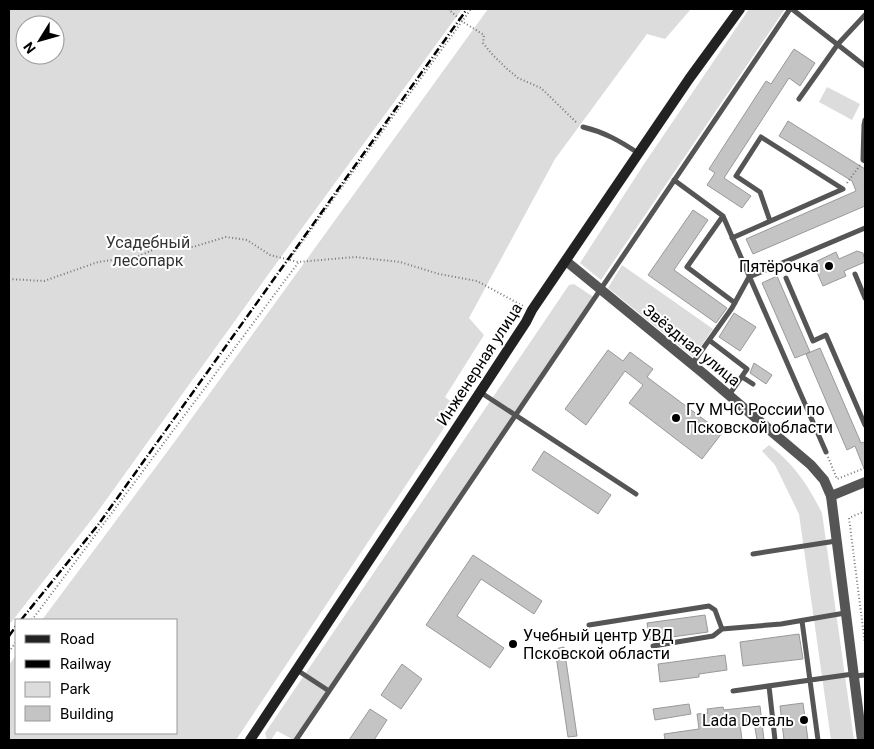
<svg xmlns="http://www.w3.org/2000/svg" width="874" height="749" font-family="Roboto,sans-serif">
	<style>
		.green { fill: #dcdcdc; fill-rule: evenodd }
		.building { fill: #c4c4c4; stroke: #999 }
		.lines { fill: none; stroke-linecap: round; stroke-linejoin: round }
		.path { stroke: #777; stroke-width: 2; stroke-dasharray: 1 2.5; stroke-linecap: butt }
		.service { stroke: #555; stroke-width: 5 }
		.minor { stroke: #555; stroke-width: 10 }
		.tertiary { stroke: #555; stroke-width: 10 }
		.secondary { stroke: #222; stroke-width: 10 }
		.rail { stroke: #000; stroke-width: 2.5; stroke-dasharray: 8 2.5 1 2.5; stroke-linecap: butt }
		.poi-dot { fill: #000; stroke: #fff; stroke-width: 2 }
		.labels { text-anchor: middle; stroke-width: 4; stroke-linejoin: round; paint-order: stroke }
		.park-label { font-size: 16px; fill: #333; stroke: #fff }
		.poi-label { font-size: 16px; fill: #000; stroke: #fff; text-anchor: end }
		.street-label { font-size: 16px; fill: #000; stroke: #fff }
	</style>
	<rect width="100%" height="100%" fill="#fff"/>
	<path class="green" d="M9 9H462L278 261 96 514 9 625ZM25 25H55V55H25Z
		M488 9H691L665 39 647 34 555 159 469 318 484 335 445 397 458 407 236 740H9V665L16 655V733H176V620H42L173 444Z
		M749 9H785L601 280 580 263 644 164Z
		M827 87 860 104 852 120 819 102Z
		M622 265 713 329 693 357 608 288Z
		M574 284 595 298 294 740 277 731 271 740H267L265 733 569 285Z
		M769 445C794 464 808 485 822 513L854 740H831L799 514 775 465 762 451Z"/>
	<path class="building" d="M794 49 815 63 800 86 789 78 724 178 751 196 742 208 707 185 715 173 709 169 766 81 771 84Z
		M788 121 865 169V206L753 254 746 239 856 191 852 181 779 136Z
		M693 210 708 220 674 270 727 308 716 323 648 275Z
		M857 251 863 253 865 262 844 271 846 276 823 286 813 263 836 252 839 259Z
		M777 276 810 352 795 358 762 283Z
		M734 313 756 327 740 351 719 337Z
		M820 348 861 443 865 442V471L855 446 847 450 806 354Z
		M608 350 623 361 630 352 653 369 647 377 722 433 702 459 629 403 643 385 625 371 586 425 565 409Z
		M754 363 772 375 766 384 750 373Z
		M544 451 611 495 598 514 532 470Z
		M473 555 542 601 534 614 481 579 457 616 504 648 490 668 426 625Z
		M705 615 708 632 650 640 647 623Z
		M799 634 803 659 743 666 740 642Z
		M564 647 577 736 568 737 555 649Z
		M725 655 727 670 699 674V677L660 682 658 664Z
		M402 664 422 679 401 709 381 695Z
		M803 703 808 740H784L780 706Z
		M689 704 691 714 655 720 653 709Z
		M760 706 764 740H757L754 722 740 724 742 740H665L664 734 699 729 697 714 708 713 707 709 723 707 724 710Z
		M370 709 387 720 374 740H349Z"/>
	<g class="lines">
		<path class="path" d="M448 9 463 22 484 35 483 43 491 53 505 67 518 78 541 88 577 123
			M847 183 860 165
			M289 260 471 9
			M9 279 44 281 98 262 139 256 167 244 193 247 226 237 247 240 270 255 298 262 355 257 400 262 439 274 477 281 523 306
			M828 457 837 479 865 468
			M865 511 849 518 865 644
			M32 620 298 263
			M9 652 16 642"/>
		<path class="service" d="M792 9 865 66
			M799 99 838 44 865 15
			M865 120 864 125 863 160 865 161
			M583 127C604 132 620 141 638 153
			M674 180 723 216 826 452
			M723 216 687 267 735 303
			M732 238 843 189 761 137 736 176 760 192 770 221
			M855 274 865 298
			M786 278 813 341 826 335 865 425
			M709 340 747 369 729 395
			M692 364 732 308 749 277 865 228
			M742 377 753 384
			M480 392 636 494
			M753 554 836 541
			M802 621 818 740
			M589 625 709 606 715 610 722 629 781 624 845 613
			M653 646 713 636 722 629
			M297 670 329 691
			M854 676 865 675
			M769 686 775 740
			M733 691 853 674
			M296 740 790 9"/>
		<path class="minor" d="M831 496 865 482"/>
		<path class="tertiary" d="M566 261 704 374 811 465 824 480 831 496 862 740"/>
		<path class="secondary" d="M250 740C342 601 435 462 526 322L532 310 689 79 740 9"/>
		<path class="rail" d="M21 620 98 525 467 9
			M9 636 16 626"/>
	</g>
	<g class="poi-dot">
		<circle cx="829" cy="266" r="5"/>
		<circle cx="676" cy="418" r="5"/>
		<circle cx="513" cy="644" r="5"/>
		<circle cx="804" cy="720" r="5"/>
	</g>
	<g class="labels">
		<g class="park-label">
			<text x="148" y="248">Усадебный<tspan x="148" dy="18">лесопарк</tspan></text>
		</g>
		<g class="poi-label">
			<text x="819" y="272">Пятёрочка</text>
			<text x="686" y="415" text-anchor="start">ГУ МЧС России по<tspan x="686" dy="18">Псковской области</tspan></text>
			<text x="523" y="641" text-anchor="start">Учебный центр УВД<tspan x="523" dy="18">Псковской области</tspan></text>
			<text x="794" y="726">Lada Dеталь</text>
		</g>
		<g class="street-label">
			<text transform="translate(692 345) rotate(39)" y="6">Звёздная улица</text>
			<text transform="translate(479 364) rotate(-57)" y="6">Инженерная улица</text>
		</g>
	</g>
	<rect width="874" height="749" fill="none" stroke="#000000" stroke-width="20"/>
	<rect x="15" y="619" width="162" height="115" fill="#ffffff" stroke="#999999"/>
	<rect x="25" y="635" width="25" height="8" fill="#222222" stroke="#999999"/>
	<text x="60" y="644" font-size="15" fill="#000000">Road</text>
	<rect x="25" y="660" width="25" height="8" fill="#000000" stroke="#999999"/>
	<text x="60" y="669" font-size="15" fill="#000000">Railway</text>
	<rect x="25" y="682" width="25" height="15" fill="#dcdcdc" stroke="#999999"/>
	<text x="60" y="694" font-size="15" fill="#000000">Park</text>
	<rect x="25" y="706" width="25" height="15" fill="#c4c4c4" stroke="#999999"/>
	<text x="60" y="719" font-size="15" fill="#000000">Building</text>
	<g transform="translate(40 40) rotate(233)"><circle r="24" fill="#ffffff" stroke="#999999"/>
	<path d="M0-4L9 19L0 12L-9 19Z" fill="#000000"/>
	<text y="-8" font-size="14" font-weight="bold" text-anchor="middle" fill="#000000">N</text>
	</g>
</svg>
